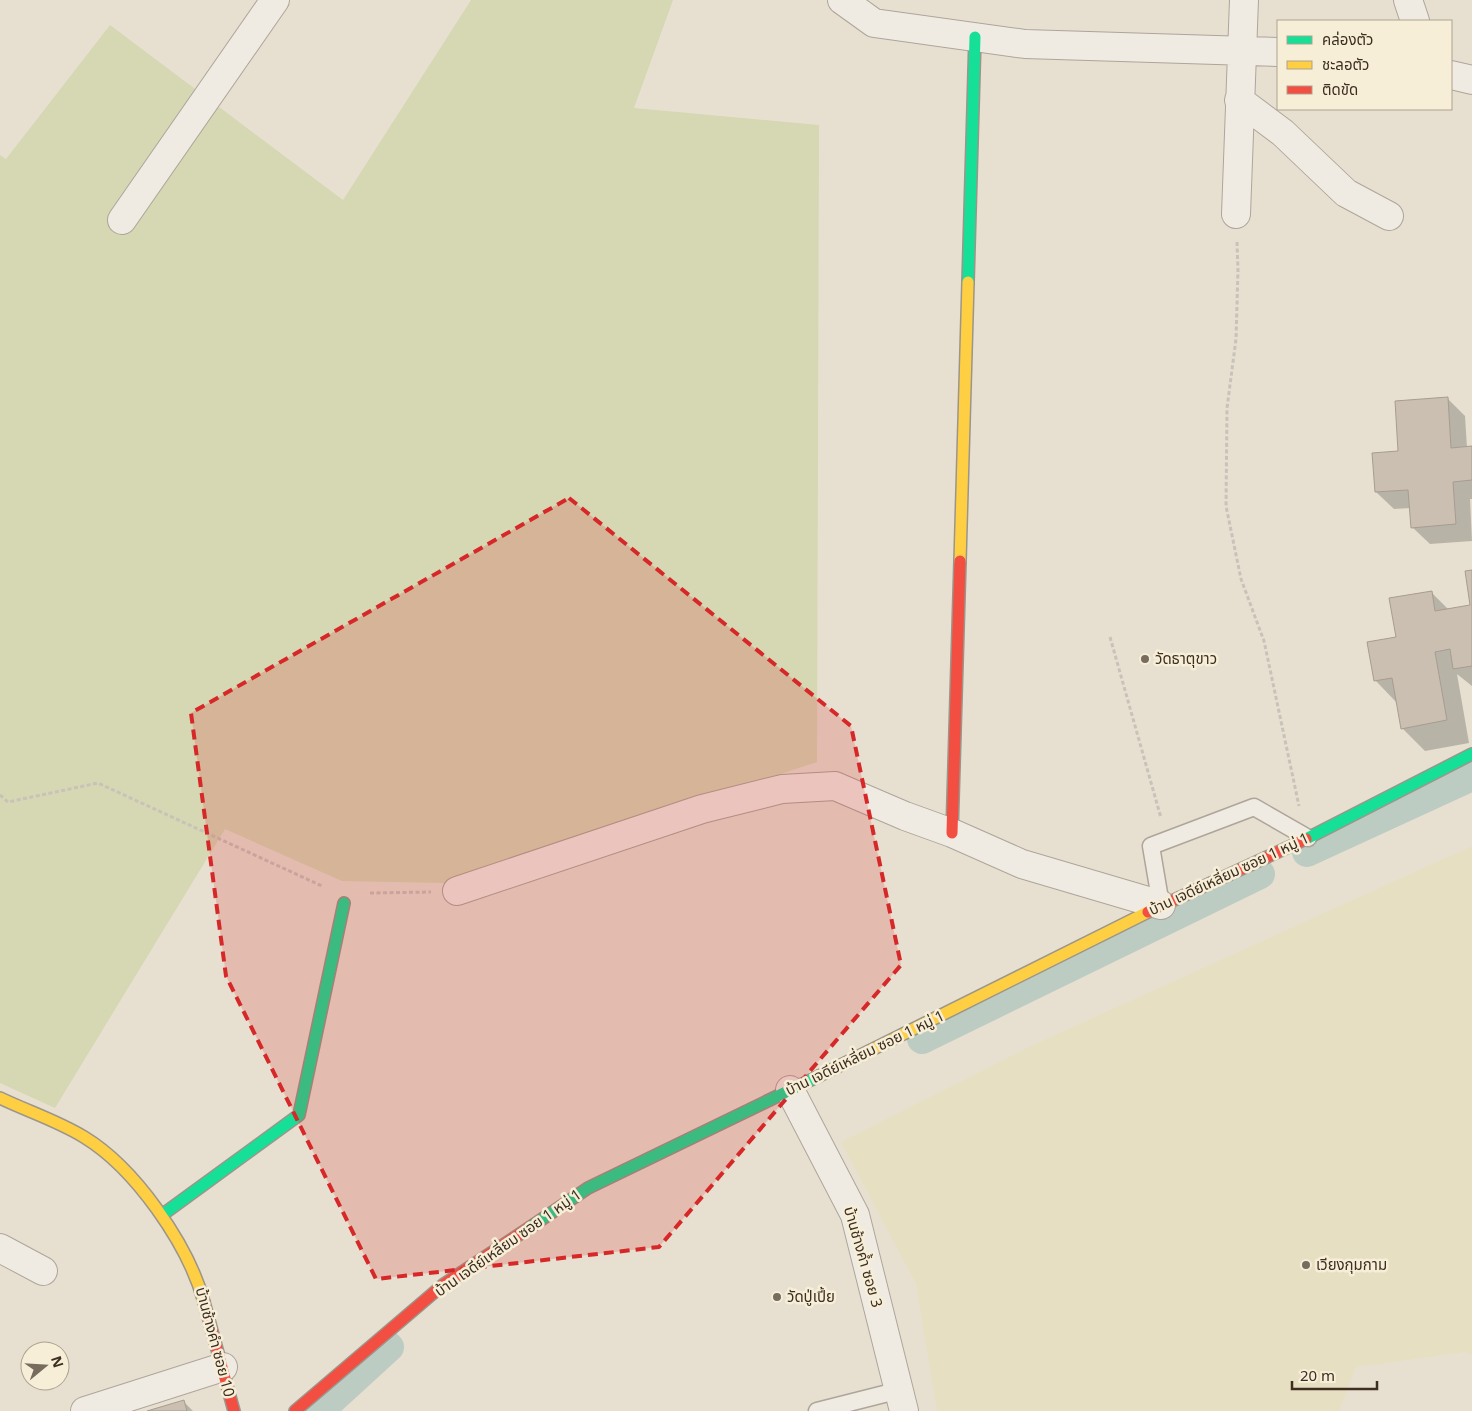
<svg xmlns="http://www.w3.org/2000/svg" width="1472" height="1411" font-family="Georgia,'Noto Sans Thai',serif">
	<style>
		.farmland { fill: #e6dfc2 }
		.green { fill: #d6d7b3 }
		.shadow { fill: #0003 }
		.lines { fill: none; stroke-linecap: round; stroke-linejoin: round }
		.canal { stroke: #bcccc2; stroke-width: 30 }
		.building { fill: #cbbfb2; stroke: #a89c90 }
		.lane-casing { stroke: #ada599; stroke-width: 19 }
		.street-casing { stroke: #ada599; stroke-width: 30 }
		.fast-casing { stroke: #9c958a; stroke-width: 14 }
		.slow-casing { stroke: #9c958a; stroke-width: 14 }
		.jam-casing { stroke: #9c958a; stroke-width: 14 }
		.path { stroke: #c8c2b9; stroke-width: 3; stroke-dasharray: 4 2.5; stroke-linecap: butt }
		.lane { stroke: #efebe3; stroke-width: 16 }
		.street { stroke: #efebe3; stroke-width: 28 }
		.fast { stroke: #16e098; stroke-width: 11 }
		.slow { stroke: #ffcf43; stroke-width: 11 }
		.jam { stroke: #f24e42; stroke-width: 11 }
		.marked { fill: #d62828; fill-opacity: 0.2; stroke: #d62828; stroke-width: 4; stroke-dasharray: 10 6; stroke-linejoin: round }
		.poi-dot { fill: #786c5e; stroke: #f7eed8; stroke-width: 2 }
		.labels { text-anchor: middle; stroke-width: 5; stroke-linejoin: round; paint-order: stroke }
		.poi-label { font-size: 15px; fill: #3d2e20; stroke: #f7eed8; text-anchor: start }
		.street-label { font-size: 15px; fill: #3d2e20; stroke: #f7eed8 }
	</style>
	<rect width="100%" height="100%" fill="#e7e0d1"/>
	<path class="farmland" d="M1472 846V1355L1465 1352 1356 1367 1339 1411H937L916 1284 841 1142 1033 1045Z"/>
	<path class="green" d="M471 0H673L634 108 819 125 817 762 445 883 342 881 225 829 55 1108 0 1083V155L6 159 110 25 343 200Z"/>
	<path class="shadow" d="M1447 398 1465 416 1467 448H1472V499H1470L1472 541 1430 544 1412 527 1411 508 1394 509 1376 492 1399 452Z
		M1472 571V686L1457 674 1469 743 1425 751 1402 728 1398 704 1375 680 1398 638 1431 592 1449 610 1472 606Z
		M183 1401 193 1411H152Z"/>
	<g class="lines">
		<path class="canal" d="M1307 852 1472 776
			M922 1039 1260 874
			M319 1411 389 1347"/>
	</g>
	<path class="building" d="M1448 397 1451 448 1472 446V480L1453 482 1456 524 1411 528 1408 490 1375 492 1372 453 1398 451 1395 401Z
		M1472 570V666L1453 669 1450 649 1435 652 1447 720 1401 729 1392 678 1374 681 1367 642 1396 637 1389 598 1432 591 1435 611 1470 605 1465 571Z
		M184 1400 187 1411H147Z"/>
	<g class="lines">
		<defs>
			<path id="lane" d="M1161 905 1151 846 1254 807 1308 838
				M817 1411 900 1390"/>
			<path id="street" d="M842 0 874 23 1025 44 1278 52
				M1408 0 1415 21
				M1451 75 1472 80
				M1239 100 1283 133 1346 193 1389 216
				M1236 214 1244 0
				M122 220 275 0
				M457 891 702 809 782 789 835 786 905 816 952 833 1022 864 1161 905
				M790 1090 855 1215 904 1411
				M0 1248 43 1271
				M85 1411 223 1367"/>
			<path id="fast" d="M968 282 975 37
				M1306 839 1472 754
				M162 1215 299 1115 344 903
				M529 1228 588 1188 819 1076"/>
			<path id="slow" d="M960 561 968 282
				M819 1076 1148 912
				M0 1098C27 1111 58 1121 84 1137 135 1168 188 1244 204 1302"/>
			<path id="jam" d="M952 833 960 561
				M1148 912 1306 839
				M204 1302 234 1411
				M295 1411 444 1284 529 1228"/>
		</defs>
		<use href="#lane" class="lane-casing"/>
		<use href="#street" class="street-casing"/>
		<use href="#fast" class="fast-casing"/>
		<use href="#slow" class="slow-casing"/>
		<use href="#jam" class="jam-casing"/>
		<path class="path" d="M1237 242 1238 270 1236 339 1227 408 1226 506 1241 579 1264 641 1299 806
			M1110 637 1161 818
			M0 795 8 802 98 783 322 886
			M370 893 431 892"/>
		<use href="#lane" class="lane"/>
		<use href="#street" class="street"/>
		<use href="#fast" class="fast"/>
		<use href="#slow" class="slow"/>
		<use href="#jam" class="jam"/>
	</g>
	<path class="marked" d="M569 498 851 726 901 965 659 1247 376 1279 226 976 191 713Z"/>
	<g class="poi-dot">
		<circle cx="1145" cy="659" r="5"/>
		<circle cx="1306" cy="1265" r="5"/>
		<circle cx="777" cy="1297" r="5"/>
	</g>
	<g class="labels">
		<g class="poi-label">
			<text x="1155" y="664">วัดธาตุขาว</text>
			<text x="1316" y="1270">เวียงกุมกาม</text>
			<text x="787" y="1302">วัดปู่เปี้ย</text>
		</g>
		<g class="street-label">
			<text transform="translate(1229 874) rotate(-25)" y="5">บ้าน เจดีย์เหลี่ยม ซอย 1 หมู่ 1</text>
			<text transform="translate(865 1053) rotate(-26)" y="5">บ้าน เจดีย์เหลี่ยม ซอย 1 หมู่ 1</text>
			<text transform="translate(508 1243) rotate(-35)" y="5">บ้าน เจดีย์เหลี่ยม ซอย 1 หมู่ 1</text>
			<text transform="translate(863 1257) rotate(74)" y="5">บ้านช้างค้ำ ซอย 3</text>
			<text transform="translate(215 1342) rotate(75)" y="5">บ้านช้างคำ ซอย 10</text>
		</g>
	</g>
	<rect x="1277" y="20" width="175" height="90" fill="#f7eed8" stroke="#ada18e"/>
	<rect x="1287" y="36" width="25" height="8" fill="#16e098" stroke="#ada18e"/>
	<text x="1322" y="45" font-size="15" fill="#3d2e20">คล่องตัว</text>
	<rect x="1287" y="61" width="25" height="8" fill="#ffcf43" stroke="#ada18e"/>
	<text x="1322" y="70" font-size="15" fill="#3d2e20">ชะลอตัว</text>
	<rect x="1287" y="86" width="25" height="8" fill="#f24e42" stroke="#ada18e"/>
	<text x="1322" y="95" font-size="15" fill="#3d2e20">ติดขัด</text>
	<g transform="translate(45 1366) rotate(72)"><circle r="24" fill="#f7eed8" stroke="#ada18e"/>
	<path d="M0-4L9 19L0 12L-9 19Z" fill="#786c5e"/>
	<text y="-8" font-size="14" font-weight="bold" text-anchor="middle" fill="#3d2e20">N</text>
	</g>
	<path d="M1292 1381v8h85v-8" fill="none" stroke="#3d2e20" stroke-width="2.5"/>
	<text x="1300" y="1381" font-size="15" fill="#3d2e20" stroke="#f7eed8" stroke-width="4" paint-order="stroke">20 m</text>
</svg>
